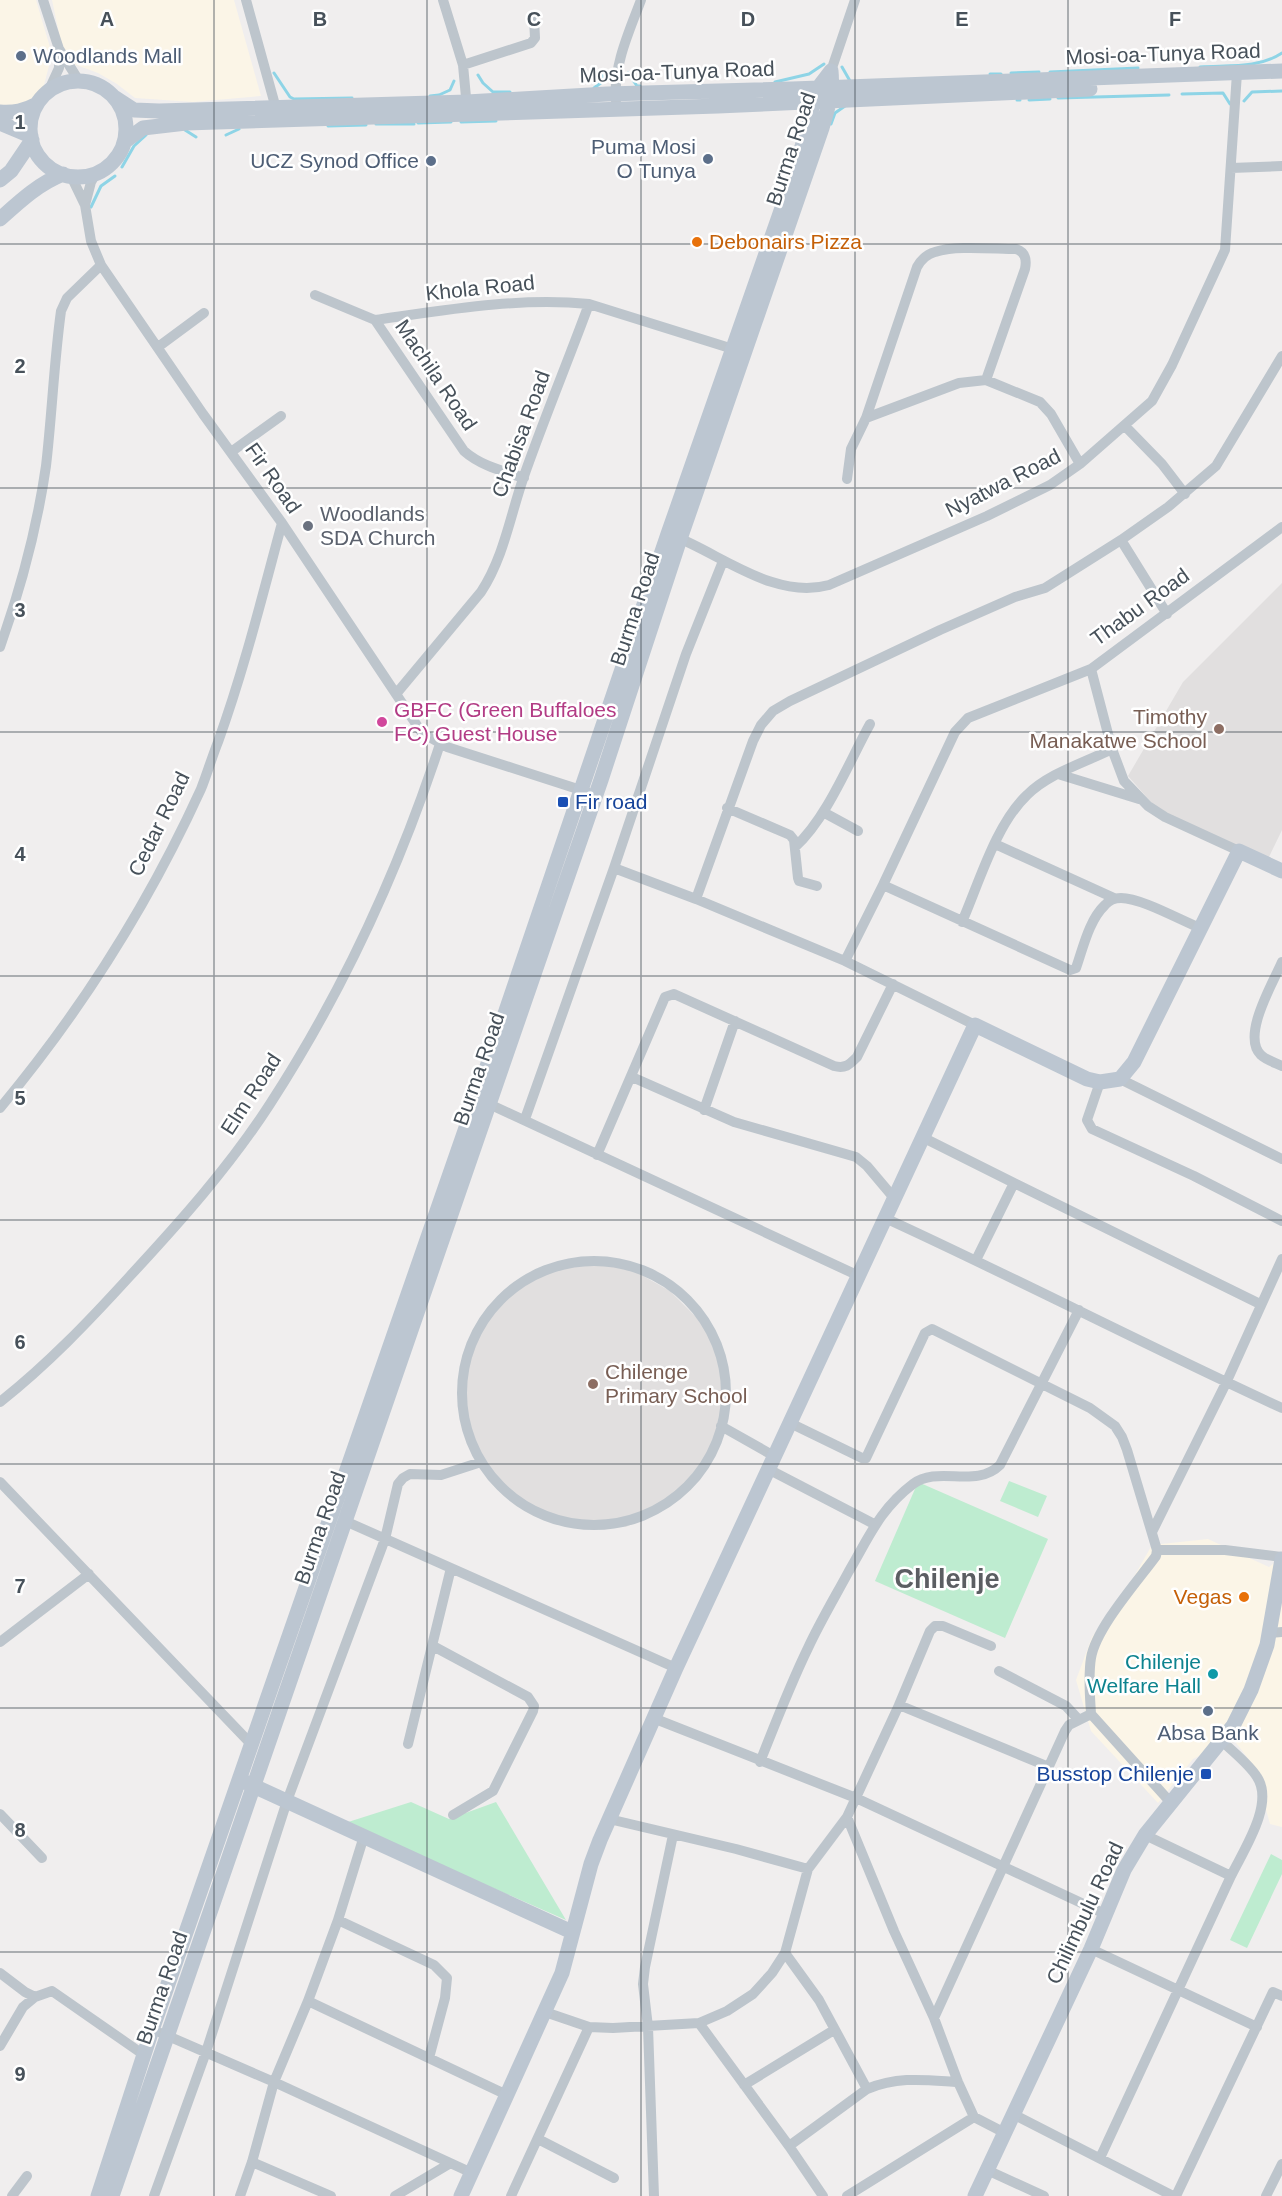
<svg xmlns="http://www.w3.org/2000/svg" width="1282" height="2196" font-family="Helvetica,sans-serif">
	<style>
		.commercial { fill: #fbf5e7 }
		.education { fill: #e1dfdf }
		.green { fill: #beecd0 }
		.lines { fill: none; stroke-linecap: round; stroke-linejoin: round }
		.stream { stroke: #8ed4e6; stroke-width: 3 }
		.street { stroke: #bdc5cc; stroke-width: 10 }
		.secondary { stroke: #bcc6d1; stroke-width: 15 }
		.grid { fill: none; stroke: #47515a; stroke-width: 1.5; stroke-opacity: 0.55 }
		.service-dot { fill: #5c6f8a; stroke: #fff; stroke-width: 2 }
		.food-dot { fill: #e8710a; stroke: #fff; stroke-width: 2 }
		.worship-dot { fill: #6b7280; stroke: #fff; stroke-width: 2 }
		.hotel-dot { fill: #d1479c; stroke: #fff; stroke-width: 2 }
		.education-dot { fill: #8d6e63; stroke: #fff; stroke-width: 2 }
		.transit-dot { fill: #1a4fb4; stroke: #fff; stroke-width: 2 }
		.culture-dot { fill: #0f9aa8; stroke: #fff; stroke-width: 2 }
		.labels { text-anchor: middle; stroke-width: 5; stroke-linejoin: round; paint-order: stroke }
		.street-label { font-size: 21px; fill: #47515a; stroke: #fff }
		.service-label { font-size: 21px; fill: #4e5e75; stroke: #fff; text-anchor: end }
		.food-label { font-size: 21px; fill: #c56008; stroke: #fff; text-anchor: start }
		.worship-label { font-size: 21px; fill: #5b616d; stroke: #fff; text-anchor: start }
		.hotel-label { font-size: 21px; fill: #b23c85; stroke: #fff; text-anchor: start }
		.education-label { font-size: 21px; fill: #785e54; stroke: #fff; text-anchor: end }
		.transit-label { font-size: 21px; fill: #164399; stroke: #fff; text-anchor: start }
		.culture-label { font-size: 21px; fill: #0d838f; stroke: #fff; text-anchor: end }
		.district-label { font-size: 27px; font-weight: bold; fill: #5b5e62; stroke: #fff }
		.grid-label { font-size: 20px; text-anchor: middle; font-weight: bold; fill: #47515a; stroke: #fff; stroke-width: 5; stroke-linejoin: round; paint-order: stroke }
	</style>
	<rect width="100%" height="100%" fill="#f0eeee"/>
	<path class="commercial" d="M0 0H36L52 54 43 89 32 101 0 113Z
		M52 0H234L261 96 193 102 135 98 117 84 98 73 71 63 63 52Z
		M1208 1539 1269 1567 1282 1556V1827L1270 1824 1254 1766 1233 1739 1193 1759 1158 1803 1091 1731 1076 1680 1092 1637 1128 1587 1152 1545Z"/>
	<path class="education" d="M1282 583V830L1267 861 1158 810 1128 776 1183 682Z
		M585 1260 636 1272 670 1291 703 1324 725 1373 726 1396 722 1423 717 1439 700 1473 668 1507 626 1527 571 1524 535 1513 501 1492 477 1464 464 1430 460 1401 462 1361 483 1320 513 1289 539 1268Z"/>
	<path class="green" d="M1009 1481 1047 1496 1038 1517 1000 1501Z
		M918 1482 1048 1539 1005 1638 875 1581Z
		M411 1802 449 1819 496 1802 566 1920 345 1823Z
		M1271 1854 1282 1860V1874L1247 1948 1230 1940Z"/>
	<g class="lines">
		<path class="stream" d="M842 67 850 81
			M1200 67C1228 65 1258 69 1282 53
			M1050 72 1138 68
			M274 73 290 97 294 99 352 98
			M628 73 637 86H640
			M1011 73 1039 72
			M990 74H1001
			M478 75 483 83 493 92H510
			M775 82 809 74 824 64
			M594 88 602 82V75
			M1182 94 1223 93 1230 104
			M430 96 439 95 450 90 454 81
			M1058 98 1169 95
			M1017 100H1020
			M1029 100 1050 99
			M1244 101 1252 92 1282 91
			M461 122 496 121
			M418 123 451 122
			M376 124H414
			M831 124 835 113 845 106
			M328 126 366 125
			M185 130 196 137
			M226 135 239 129
			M122 167 134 146 146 135
			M91 207 101 186 115 176"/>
		<path class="street" d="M43 0 59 49 79 81
			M246 0 277 112
			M443 0 463 65 467 108
			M463 65 531 43 535 38 534 18
			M831 71 855 0
			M48 92 59 68V49
			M616 101C613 66 629 32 641 0
			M1231 168 1282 166
			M71 176 85 205 91 241 101 265 203 414 282 523 422 733 447 747 587 792
			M85 205 91 182 96 173
			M315 295 375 320 464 451C481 466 503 471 524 478
			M375 320C445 310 518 297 589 304L733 349
			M158 347 204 313
			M866 418 917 267C921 260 927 254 935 252 954 245 994 249 1016 249 1025 252 1027 259 1025 269L986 380
			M1125 426 1162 464 1185 494
			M231 452 281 416
			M847 479 851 449 866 418 959 383 986 380 1040 402 1051 414 1080 464
			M674 536C722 555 775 600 829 585L987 516 1050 485 1080 464 1152 401 1172 365 1225 250 1237 73
			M1121 540 1167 614
			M0 647C21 588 37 528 46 466 52 414 54 362 61 311L67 298 101 265
			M396 694 481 592C504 557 510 516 524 476 544 419 568 361 589 304
			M1058 774 1139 799
			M727 808 790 835 794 840 798 878 799 881 817 886
			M823 812 858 831
			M995 844 1114 898
			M795 847C827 818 849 762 870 724
			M1239 851 1165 817 1148 806 1124 781 1112 749 1091 669 1282 527
			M614 868 696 899 845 961 975 1025
			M883 885 1070 970 1076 968C1083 948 1089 920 1105 905 1109 900 1115 898 1121 898 1141 898 1180 920 1200 928
			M696 899 753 741 761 725 773 711 790 701 940 630 1015 597 1045 588 1121 540 1168 507 1216 466 1282 356
			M962 922C979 883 996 824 1027 795 1049 773 1084 763 1112 749
			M845 961 883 885 955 732 968 718 1091 669
			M1282 962C1273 983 1241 1036 1261 1055 1266 1060 1276 1063 1282 1066
			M632 1077 734 1122 856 1157 867 1166 894 1198
			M1120 1079 1282 1159
			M1100 1082 1087 1120 1092 1129 1194 1176 1282 1221
			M489 1104 859 1276
			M0 1108C81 1011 149 903 201 789 207 774 212 757 218 742 244 670 262 597 282 523
			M704 1110 735 1021
			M525 1119 614 868 686 654 723 561
			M922 1137 1014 1183 976 1260
			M597 1155 665 997 674 994 834 1066C845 1069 849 1065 857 1057L893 984
			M1014 1183 1260 1304
			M885 1218C1018 1279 1149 1347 1282 1408
			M462 1393a132 132 0 1 1 264 0a132 132 0 1 1-264 0Z
			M0 1402C48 1364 89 1321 130 1276 180 1222 230 1166 270 1104 342 993 399 869 440 744
			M790 1423 862 1458H866L925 1333 932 1329 1090 1408 1115 1426 1122 1437 1127 1450 1157 1550 1156 1556C1137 1582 1096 1628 1091 1658 1088 1676 1090 1696 1091 1714L1172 1804
			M721 1426 774 1456
			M768 1469 874 1524
			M0 1482 252 1745
			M345 1521 676 1668
			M1152 1532 1226 1383 1282 1259
			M1157 1550H1225L1282 1557
			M1269 1633 1282 1632
			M0 1642 89 1574
			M433 1646 528 1697 534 1706 533 1711 493 1791 453 1815
			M991 1646 943 1626H935L930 1631 899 1705 847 1817 894 1931 934 2018 958 2082 974 2117 1005 2133
			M999 1671 1066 1706 1078 1719
			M899 1705 1049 1767
			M653 1718 856 1798 1105 1914
			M1222 1741C1233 1752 1249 1764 1257 1777 1275 1804 1243 1851 1231 1876
			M408 1744 451 1568
			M760 1762C775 1724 790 1685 808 1648 820 1622 835 1597 849 1571 869 1537 880 1509 913 1484 938 1465 976 1489 1000 1465L1079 1310
			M0 1814 42 1858
			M609 1819 736 1849 808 1869 847 1817
			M338 1920 434 1965 447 1978 445 1998 429 2058
			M1091 1949 1257 2027
			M785 1953 819 2000 867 2089
			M0 1973 25 1992 35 1997 52 1991 144 2055
			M308 2001 507 2095
			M545 2012 589 2027 613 2028 699 2023 727 2011 753 1994 772 1973 785 1953 808 1869
			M934 2018 1065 1731 1069 1725 1091 1714
			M699 2023 789 2146 823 2196
			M161 2033 274 2082 472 2173
			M0 2046 23 2007 35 1997
			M744 2085 834 2030
			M1013 2114 1173 2196
			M538 2139 614 2178
			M789 2146 867 2089C899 2076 925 2080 958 2082
			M1100 2158 1231 1876 1145 1835
			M252 2162 331 2196
			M987 2170 1044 2196
			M12 2196 27 2176
			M154 2196 206 2052 287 1801 385 1539 398 1484 403 1478 410 1474 441 1475 481 1462
			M240 2196 252 2162 274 2082 308 2001 338 1920 364 1836
			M395 2196 449 2164
			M511 2196 589 2027
			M654 2196 648 2027 643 1984 645 1967 673 1835
			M847 2196 974 2117
			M1176 2196 1273 1992 1282 1996
			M1266 2196 1282 2164"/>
		<path class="secondary" d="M30 129a48 48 0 1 1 96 0a48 48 0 1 1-96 0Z
			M114 97 134 110 159 111 467 102 607 94 792 89 1282 71
			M0 112C14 113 24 111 37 104
			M0 123 31 136
			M124 142 143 128 186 123 718 106 1090 89
			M0 180 11 171 32 140
			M0 219C20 201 38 184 63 174
			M245 1782 572 1932
			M98 2196 152 2030 476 1099 668 534 783 205 809 125 813 101 818 88 831 71
			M112 2196 601 780 680 539 822 128C828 108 833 92 831 71
			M461 2196 562 1973 591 1864 600 1840 676 1668 975 1025 1087 1079 1100 1082 1120 1079 1134 1062 1239 851 1282 871
			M975 2196 1091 1949 1124 1870 1145 1835 1233 1726 1251 1690 1267 1645 1282 1559"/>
	</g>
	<path class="grid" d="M214 0V2196M427 0V2196M641 0V2196M855 0V2196M1068 0V2196M0 244H1282M0 488H1282M0 732H1282M0 976H1282M0 1220H1282M0 1464H1282M0 1708H1282M0 1952H1282"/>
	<g class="service-dot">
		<circle cx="21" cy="56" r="6"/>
		<circle cx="708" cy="159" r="6"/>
		<circle cx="431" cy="161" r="6"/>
		<circle cx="1208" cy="1711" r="6"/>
	</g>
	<g class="food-dot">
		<circle cx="697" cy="242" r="6"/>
		<circle cx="1244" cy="1597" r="6"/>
	</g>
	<circle class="worship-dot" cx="308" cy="526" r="6"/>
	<circle class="hotel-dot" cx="382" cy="722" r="6"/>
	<g class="education-dot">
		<circle cx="1219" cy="729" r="6"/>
		<circle cx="593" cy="1384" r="6"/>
	</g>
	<g class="transit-dot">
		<rect x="557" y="796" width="12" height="12" rx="3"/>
		<rect x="1200" y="1768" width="12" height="12" rx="3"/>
	</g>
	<circle class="culture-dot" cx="1213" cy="1674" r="6"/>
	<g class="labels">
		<g class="street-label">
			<text transform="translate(1163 54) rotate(-2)" y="7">Mosi-oa-Tunya Road</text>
			<text transform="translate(677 72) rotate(-2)" y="7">Mosi-oa-Tunya Road</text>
			<text transform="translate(791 149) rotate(-72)" y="7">Burma Road</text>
			<text transform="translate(480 288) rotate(-6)" y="7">Khola Road</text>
			<text transform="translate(436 375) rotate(56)" y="7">Machila Road</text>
			<text transform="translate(521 434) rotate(-70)" y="7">Chabisa Road</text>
			<text transform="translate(273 478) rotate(55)" y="7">Fir Road</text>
			<text transform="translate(1003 483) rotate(-27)" y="7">Nyatwa Road</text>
			<text transform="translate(1140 607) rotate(-36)" y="7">Thabu Road</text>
			<text transform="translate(635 609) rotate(-72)" y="7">Burma Road</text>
			<text transform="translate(159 824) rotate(-64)" y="7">Cedar Road</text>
			<text transform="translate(479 1069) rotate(-71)" y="7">Burma Road</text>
			<text transform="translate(251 1094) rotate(-57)" y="7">Elm Road</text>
			<text transform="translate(320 1528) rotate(-71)" y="7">Burma Road</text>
			<text transform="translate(1085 1913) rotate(-65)" y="7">Chilimbulu Road</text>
			<text transform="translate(162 1988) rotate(-71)" y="7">Burma Road</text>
		</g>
		<g class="service-label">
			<text x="33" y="63" text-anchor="start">Woodlands Mall</text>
			<text x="696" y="154">Puma Mosi<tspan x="696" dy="24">O Tunya</tspan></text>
			<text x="419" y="168">UCZ Synod Office</text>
			<text x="1208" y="1740" text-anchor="middle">Absa Bank</text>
		</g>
		<g class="food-label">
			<text x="709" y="249">Debonairs Pizza</text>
			<text x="1232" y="1604" text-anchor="end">Vegas</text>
		</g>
		<g class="worship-label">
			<text x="320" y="521">Woodlands<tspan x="320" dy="24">SDA Church</tspan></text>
		</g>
		<g class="hotel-label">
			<text x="394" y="717">GBFC (Green Buffaloes<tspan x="394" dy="24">FC) Guest House</tspan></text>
		</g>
		<g class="education-label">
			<text x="1207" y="724">Timothy<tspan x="1207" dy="24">Manakatwe School</tspan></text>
			<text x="605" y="1379" text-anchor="start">Chilenge<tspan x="605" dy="24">Primary School</tspan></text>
		</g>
		<g class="transit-label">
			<text x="575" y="809">Fir road</text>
			<text x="1194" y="1781" text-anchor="end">Busstop Chilenje</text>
		</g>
		<g class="culture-label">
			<text x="1201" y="1669">Chilenje<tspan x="1201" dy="24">Welfare Hall</tspan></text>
		</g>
		<g class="district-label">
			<text x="947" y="1588">Chilenje</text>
		</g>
	</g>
	<g class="grid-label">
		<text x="107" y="26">A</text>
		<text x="320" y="26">B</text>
		<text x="534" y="26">C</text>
		<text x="748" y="26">D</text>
		<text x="962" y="26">E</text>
		<text x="1175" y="26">F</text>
		<text x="20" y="129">1</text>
		<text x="20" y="373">2</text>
		<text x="20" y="617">3</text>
		<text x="20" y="861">4</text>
		<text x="20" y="1105">5</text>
		<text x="20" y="1349">6</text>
		<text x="20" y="1593">7</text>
		<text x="20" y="1837">8</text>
		<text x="20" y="2081">9</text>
	</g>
</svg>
